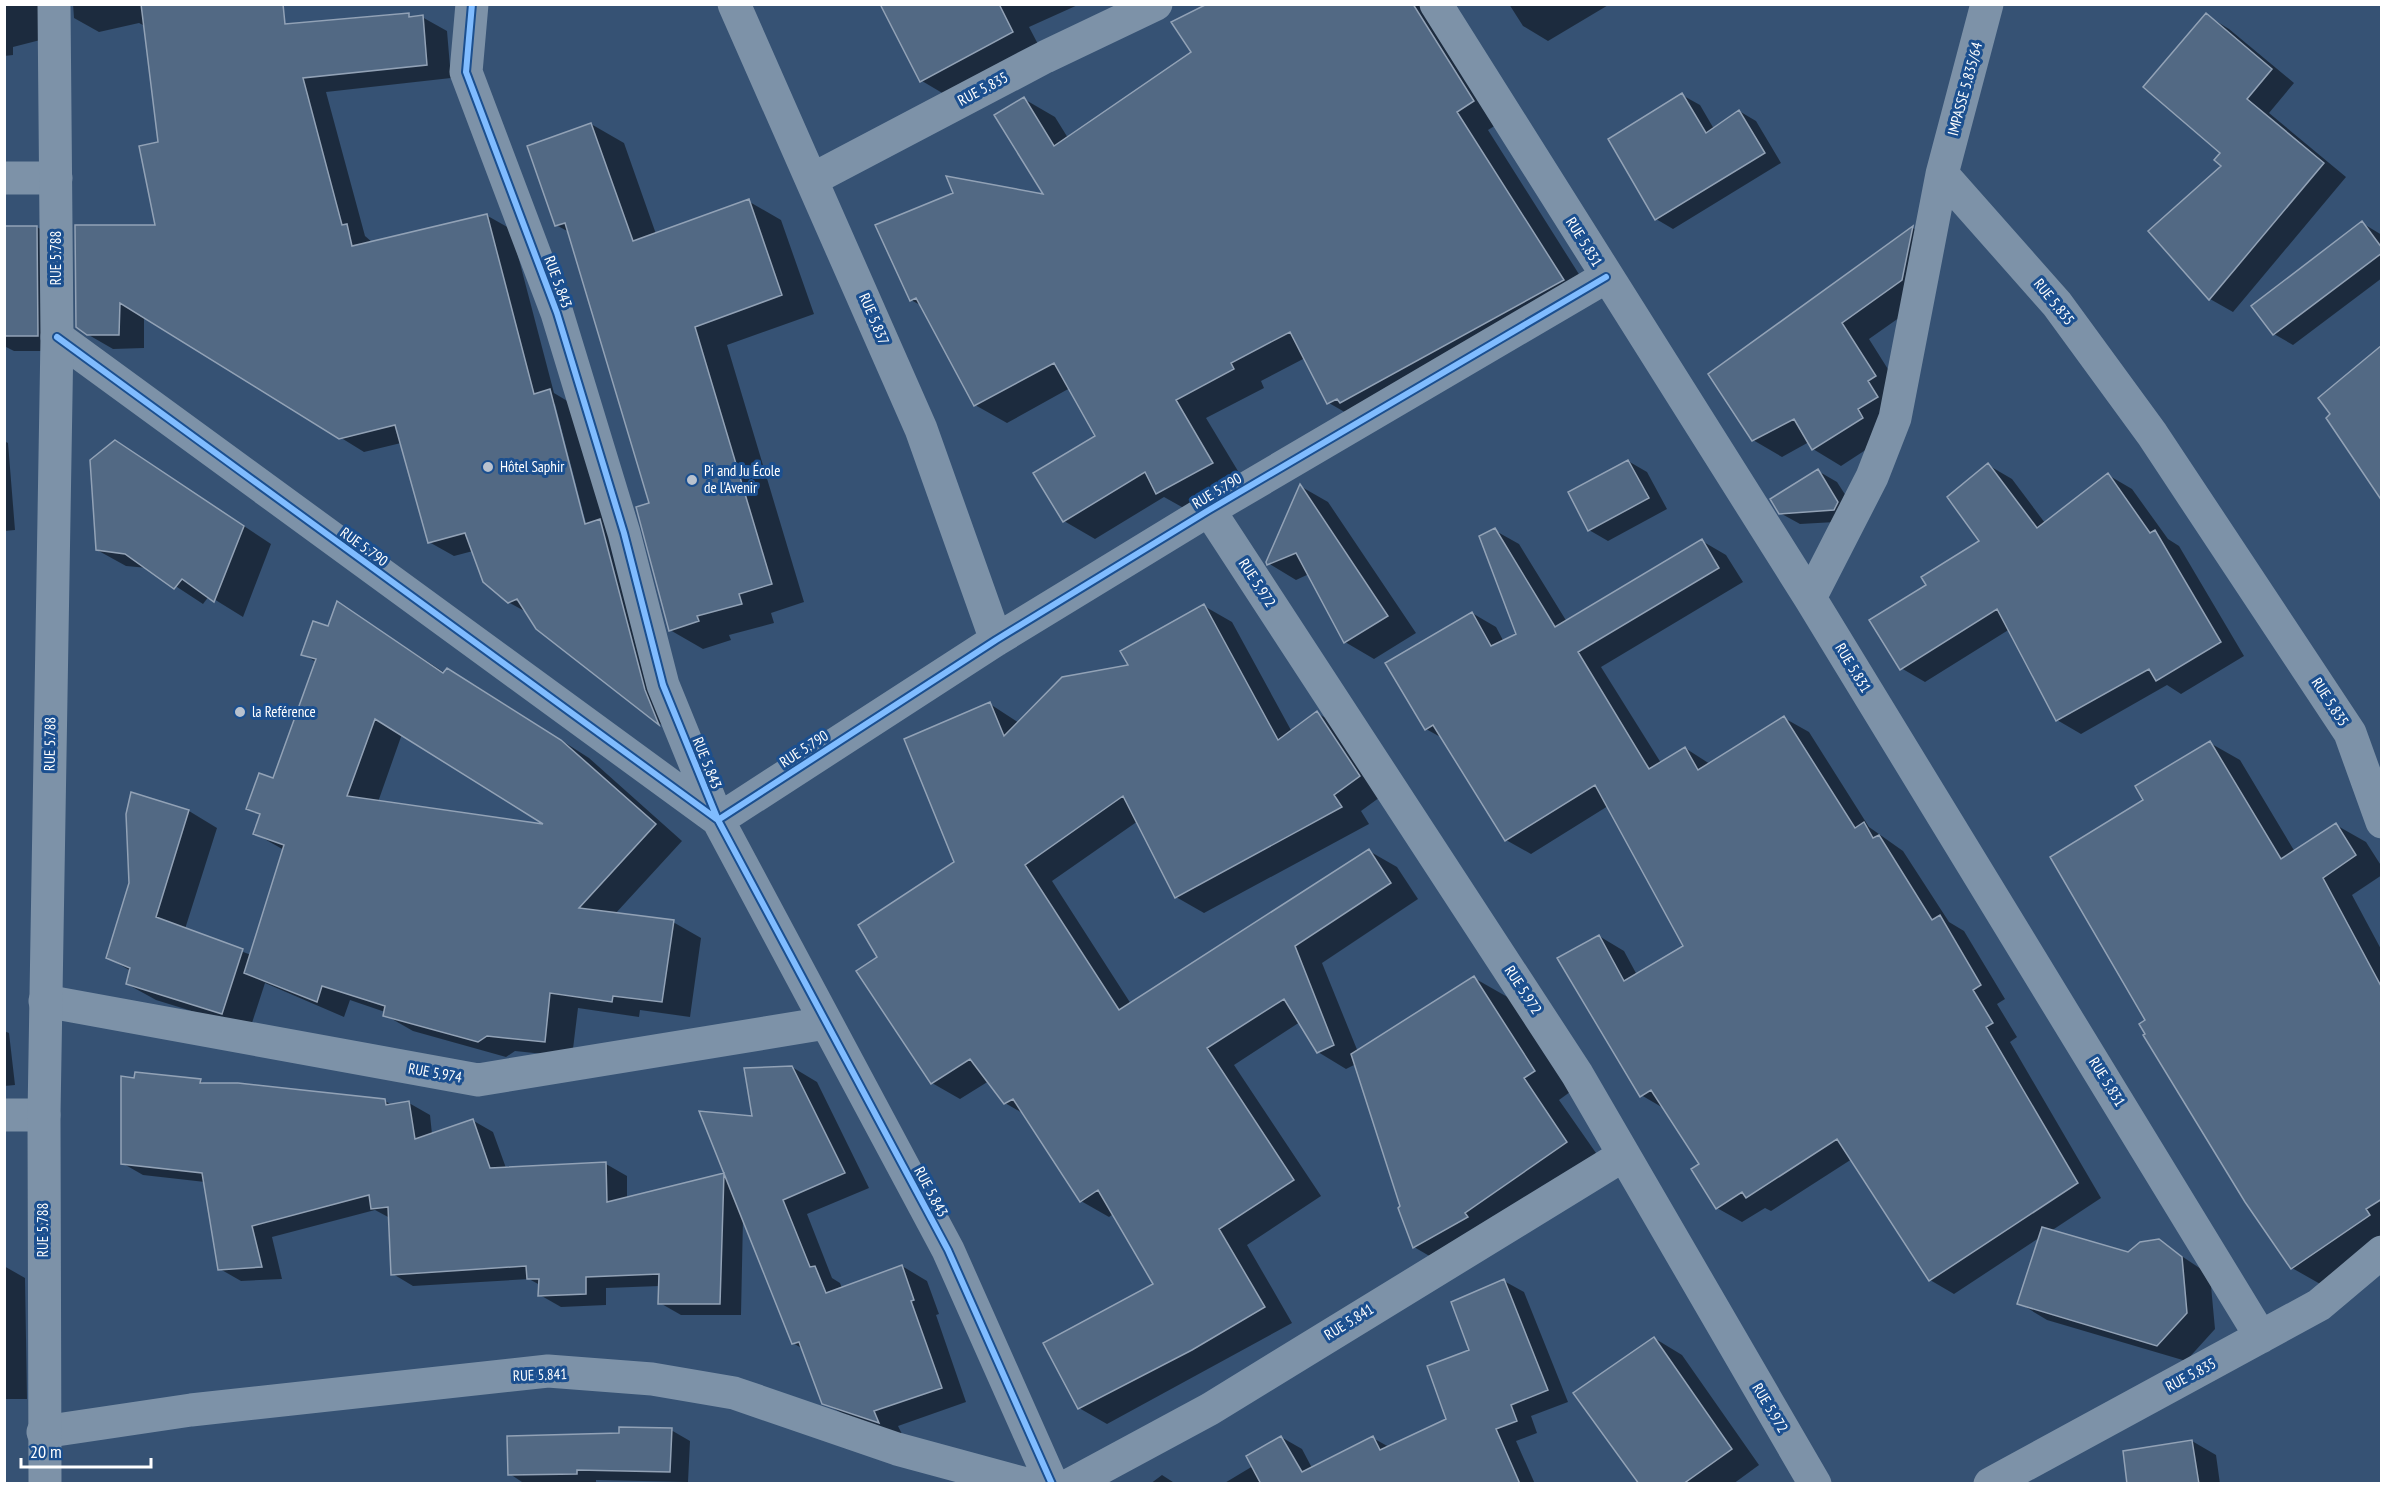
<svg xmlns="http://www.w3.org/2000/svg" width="2386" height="1488" font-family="'PT Sans Narrow',sans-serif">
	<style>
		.shadow { fill: #0007; fill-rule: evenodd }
		.building { fill: #526984; stroke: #92a2b6; stroke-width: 1.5; fill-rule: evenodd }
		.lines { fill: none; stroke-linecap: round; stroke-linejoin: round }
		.minor { stroke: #7d92a8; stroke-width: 33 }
		.tertiary { stroke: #7d92a8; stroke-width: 33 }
		.cycleway-casing { stroke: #1b4f8f; stroke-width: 10 }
		.cycleway { stroke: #80bcff; stroke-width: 6 }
		.poi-dot { fill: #b9c2ce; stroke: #1b4f8f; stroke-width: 2 }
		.labels { text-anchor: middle; stroke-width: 6; stroke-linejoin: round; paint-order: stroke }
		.street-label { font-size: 15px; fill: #fff; stroke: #1b4f8f }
		.poi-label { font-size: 15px; fill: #fff; stroke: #1b4f8f; text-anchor: start }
	</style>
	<rect width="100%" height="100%" fill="#365274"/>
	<path class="shadow" d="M4 4H57L52 37 13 47V55L4 56Z
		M73 4H273L279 26 408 15 414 18 422 17 447 31 451 78 326 92 365 236 372 242 486 215 511 229 554 393 574 405 682 737 660 724 537 628 528 613 508 602 473 551 454 556 429 542 401 443 364 452 144 316V348L113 349 87 334 157 226 159 143 145 26 139 23 99 32 74 18ZM552 404H555L588 531 585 532Z
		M881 4H1080L1029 27 1040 48 949 97 922 81Z
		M1211 4H1426L1504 120 1488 130 1594 298 1360 421 1329 403 1305 358 1261 381 1264 388 1206 418 1244 481 1189 511 1164 497 1095 539 1064 521 1097 436 1070 388 1007 423 975 405 922 306 911 300 1046 196 1024 99 1055 117 1068 138 1193 53Z
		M1509 4H1610L1548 41 1523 26Z
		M2206 15 2229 29 2294 83 2269 113 2346 177 2233 312 2210 299 2224 166Z
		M1682 95 1700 105 1714 129 1739 111 1756 121 1781 163 1673 229 1656 219Z
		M591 124 624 143 656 234 748 201 781 220 814 314 727 345 804 602 771 613 774 623 729 635 731 640 703 649 670 630 651 504 569 232 556 225Z
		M2362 223 2382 235V278L2293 345 2274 334 2253 306Z
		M37 227 65 244 66 351H14L4 346V228Z
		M1913 228 1941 244 1930 296 1869 339 1903 393 1890 434 1841 466 1813 449 1809 442 1782 457 1753 440 1710 374Z
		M4 441 8 443 15 530 4 531Z
		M115 441 271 544 243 617 209 596 203 604 148 568 126 566 97 550Z
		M1628 461 1647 472 1667 509 1608 541 1589 530Z
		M1988 465 2012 479 2045 523 2108 475 2132 489 2168 539 2179 546 2244 656 2181 694 2167 685 2081 734 2057 720 2010 629 1925 682 1901 668 1928 585 1981 541Z
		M1818 471 1837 482 1857 513 1853 521 1800 524 1780 513Z
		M1300 486 1328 502 1416 633 1374 659 1345 642 1309 574 1296 580 1268 563Z
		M1494 530 1519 544 1567 622 1702 541 1726 555 1743 582 1601 667 1661 763 1685 748 1710 764 1784 718 1809 732 1869 827 1903 851 1949 922 1964 931 2005 999 1997 1004 2017 1037 2010 1042 2101 1198 2051 1231 2128 1253 2159 1241 2210 1275 2215 1329 2186 1361 2047 1320 2019 1303 2039 1238 1954 1294 1930 1280 1852 1159 1771 1211 1765 1208 1742 1222 1717 1208 1701 1165 1665 1109 1641 1095 1599 936 1624 951 1637 975 1685 946 1608 806 1531 854 1506 840 1444 739 1426 729 1472 613 1496 627 1504 642 1518 635Z
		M338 603 445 673 447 670 475 685 589 758 682 841 615 914 673 922 701 938 690 1017 640 1010 639 1017 578 1008 572 1057 515 1051 506 1057 413 1031 385 1015V1012L350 1000 344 1017 265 983 250 1029 156 1000 127 984 131 971 108 958 189 811 217 828 185 929 251 955 284 850 254 833 261 815 248 808 274 780 316 662 303 654 329 628ZM402 734 550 826 378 802Z
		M1204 606 1232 622 1292 732 1317 713 1345 729 1387 792 1361 811 1369 824 1204 913 1176 897 1138 821 1052 881 1131 1004 1369 851 1397 867 1418 899 1322 963 1358 1052 1474 978 1511 999 1570 1092 1559 1100 1603 1163 1450 1268 1414 1247 1356 1064 1346 1069 1318 1052 1300 1022 1234 1065 1321 1196 1247 1245 1292 1323 1107 1424 1079 1408 1155 1284 1113 1214 1109 1217 1081 1201 1024 1114 1005 1103 989 1081 960 1099 932 1083 859 971 879 958 956 862 990 704 1019 723 1131 666Z
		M2210 743 2240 760 2295 852 2336 825 2366 842 2382 867V875L2352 895 2382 951V1244L2322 1285 2292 1268 2147 1020 2145 800Z
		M4 1031 9 1033 15 1085 4 1086Z
		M792 1067 817 1082 869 1188 807 1214 832 1278 840 1283 842 1288 902 1266 927 1281 939 1314 936 1315 966 1402 898 1426 903 1436 849 1417 824 1403 803 1349 793 1343 743 1218 741 1315H681L660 1303V1286L606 1288V1305L561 1307 540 1295V1285L529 1279 413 1286 393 1274 390 1218 375 1210 272 1237 282 1279 241 1281 220 1269 205 1182 143 1175 122 1163 135 1080 200 1081 207 1085 385 1101 392 1105 409 1103 430 1115 432 1134 472 1120 493 1132 506 1168 606 1164 627 1176V1199L724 1174 727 1177 754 1118Z
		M4 1266 25 1278 27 1399H4Z
		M1504 1281 1524 1292 1568 1402 1531 1416 1537 1433 1516 1441 1535 1484H1223L1253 1466 1281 1437 1302 1449 1312 1468 1373 1438 1389 1447 1448 1419 1471 1351Z
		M1654 1338 1682 1355 1759 1465 1733 1484H1641Z
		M671 1430 690 1441 688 1482 596 1480V1484H525L510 1474 621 1435Z
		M2192 1441 2216 1455 2220 1484H2129Z
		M1162 1475 1176 1484H1150Z"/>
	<path class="building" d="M141 4H283L285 24 409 13V17L423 15 427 65 303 78 342 225 347 224 352 246 487 214 534 394 550 389 585 524 600 519 645 690 659 725 536 629 517 599 508 603 483 582 465 533 428 543 395 425 339 439 120 303 119 335H87L76 327 75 225H155L139 146 158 142Z
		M880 4H999L1013 32 920 82Z
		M1207 4H1413L1474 101 1457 112 1564 280 1340 403 1337 399 1327 404 1290 332 1231 363 1234 369 1176 400 1213 463 1156 494 1145 472 1063 522 1033 473 1095 436 1054 363 974 406 916 298 910 301 875 225 953 193 946 176 1043 194 994 115 1024 97 1054 146 1191 52 1171 22Z
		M2206 13 2272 69 2247 99 2324 163 2209 300 2148 231 2221 166 2214 160 2220 153 2143 87Z
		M1682 93 1706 133 1739 110 1765 153 1655 220 1608 139Z
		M591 123 633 241 749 199 782 295 695 327 772 584 739 594 742 604 697 616 699 621 669 631 636 507 649 503 565 223 555 226 527 146Z
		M2362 221 2382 248V253L2273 335 2251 306Z
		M4 226H37L38 336H4Z
		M1913 226 1902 280 1842 323 1876 376 1868 381 1878 397 1858 409 1863 418 1812 450 1794 419 1752 441 1708 374Z
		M2382 345V501L2326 418 2330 414 2318 398Z
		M115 440 244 526 214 602 182 579 174 589 125 554 96 550 90 460Z
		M1628 460 1649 498 1588 531 1568 492Z
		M1988 463 2037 528 2108 473 2150 533 2155 530 2221 642 2156 681 2149 669 2056 721 1997 609 1900 670 1869 620 1926 585 1921 577 1979 541 1947 497Z
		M1818 469 1838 502 1834 510 1779 514 1770 499Z
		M1300 484 1388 616 1344 643 1296 553 1267 565 1266 562Z
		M1495 528 1555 627 1702 539 1719 568 1578 652 1649 769 1685 747 1698 770 1784 716 1855 828 1864 822 1873 838 1879 835 1932 920 1940 915 1981 985 1973 990 1993 1023 1986 1027 2078 1183 1929 1281 1837 1139 1746 1198 1742 1192 1716 1209 1691 1169 1699 1164 1651 1090 1640 1097 1557 958 1599 935 1624 981 1683 946 1595 785 1505 841 1433 725 1425 730 1385 663 1472 612 1491 646 1516 634 1479 536Z
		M337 601 443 673 447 668 561 740 656 824 579 908 674 920 662 1002 613 996 612 1002 550 993 545 1042 487 1036 478 1042 383 1016 385 1006 322 986 317 1002 244 973 284 845 253 834 260 814 246 809 259 773 273 778 316 659 301 655 313 621 328 626ZM375 719 543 824 347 796Z
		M1204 604 1278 740 1317 711 1360 776 1334 795 1342 807 1175 898 1123 796 1025 865 1119 1010 1369 849 1391 883 1295 946 1334 1045 1317 1053 1284 999 1207 1048 1294 1180 1219 1229 1265 1307 1192 1350 1078 1409 1043 1343 1153 1284 1098 1190 1080 1202 1013 1099 1004 1104 970 1059 931 1084 856 971 877 957 858 925 954 862 904 739 990 702 1004 736 1062 677 1128 665 1120 651Z
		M2210 741 2281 859 2336 823 2356 855 2323 878 2382 988V1199L2366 1209 2370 1215 2291 1269 2245 1202 2143 1035 2145 1034 2139 1024 2145 1020 2050 857 2143 800 2135 786Z
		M131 792 189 810 156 917 243 949 222 1014 126 984 130 968 106 958 129 883 126 814Z
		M1474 976 1535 1071 1524 1078 1567 1142 1465 1213 1468 1217 1413 1248 1398 1208 1400 1206 1351 1054Z
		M792 1066 845 1173 783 1200 810 1267 815 1266 826 1293 902 1265 914 1300 911 1301 942 1388 874 1411 879 1423 822 1404 799 1342 792 1344 699 1111 752 1116 744 1068Z
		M135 1072 201 1079 200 1083H238L385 1099 386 1105 409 1101 415 1139 473 1119 490 1168 606 1162 607 1202 724 1173 720 1304H658L659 1274 586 1277V1294L538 1296 539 1279H527L526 1266 391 1275 388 1207 371 1209 369 1195 252 1226 262 1267 218 1270 202 1173 121 1164V1076L134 1078Z
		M2042 1227 2128 1252 2140 1242 2159 1239 2182 1257 2187 1313 2157 1346 2017 1304Z
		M1504 1279 1548 1390 1511 1405 1517 1421 1496 1429 1520 1484H1261L1246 1456 1281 1436 1302 1472 1373 1436 1380 1450 1446 1419 1427 1366 1469 1350 1451 1302Z
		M1654 1337 1732 1449 1683 1484H1639L1573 1393Z
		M619 1427 672 1428 670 1472 577 1470V1474L508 1475 507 1436 619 1433Z
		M2192 1440 2199 1484H2127L2123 1451Z"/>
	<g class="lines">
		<path class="minor" d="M472 4 466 72 557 313 624 533 663 685 718 820 948 1250 1052 1484
			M734 4 921 429 996 640
			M1436 4 1810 598 2261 1337
			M1942 174 1987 4
			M4 178H56
			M813 179 1045 57 1156 4
			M57 337 718 820 996 640 1209 510 1606 277
			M1209 510 1577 1074 1815 1484
			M1810 598 1872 477 1895 418 1942 174 2057 304 2152 434 2350 733 2382 822
			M45 1001 478 1080 826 1023
			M4 1115H44
			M43 1432 191 1410 548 1371 652 1379 734 1393 897 1449 1026 1484
			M1071 1484 1210 1409 1624 1155
			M1990 1484 2319 1305 2382 1252"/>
		<path class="tertiary" d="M45 1484 44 1115 57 337 54 4"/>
		<defs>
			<path id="cycleway" d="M472 4 466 72 557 313 624 533 663 685 718 820 948 1250 1052 1484
				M57 337 718 820 996 640 1209 510 1606 277"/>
		</defs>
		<use href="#cycleway" class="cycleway-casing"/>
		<use href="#cycleway" class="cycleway"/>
	</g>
	<g class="poi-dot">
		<circle cx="488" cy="467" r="6"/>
		<circle cx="692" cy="480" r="6"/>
		<circle cx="240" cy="712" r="6"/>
	</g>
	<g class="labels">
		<g class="street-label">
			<text transform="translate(983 89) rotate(-28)" y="5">RUE 5.835</text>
			<text transform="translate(1965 89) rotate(-75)" y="5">IMPASSE 5.835/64</text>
			<text transform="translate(1584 242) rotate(58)" y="5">RUE 5.831</text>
			<text transform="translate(56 258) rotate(-90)" y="5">RUE 5.788</text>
			<text transform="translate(558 282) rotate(70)" y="5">RUE 5.843</text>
			<text transform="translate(2054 302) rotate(51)" y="5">RUE 5.835</text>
			<text transform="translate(874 319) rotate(67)" y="5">RUE 5.837</text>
			<text transform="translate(1217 491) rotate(-31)" y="5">RUE 5.790</text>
			<text transform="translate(364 547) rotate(36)" y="5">RUE 5.790</text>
			<text transform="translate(1257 583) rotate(57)" y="5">RUE 5.972</text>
			<text transform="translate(1853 668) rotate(59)" y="5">RUE 5.831</text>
			<text transform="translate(2330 702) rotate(57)" y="5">RUE 5.835</text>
			<text transform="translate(50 744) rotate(-89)" y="5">RUE 5.788</text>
			<text transform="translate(804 749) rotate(-33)" y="5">RUE 5.790</text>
			<text transform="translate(707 763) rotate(68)" y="5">RUE 5.843</text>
			<text transform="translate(1523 990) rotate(57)" y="5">RUE 5.972</text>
			<text transform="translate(435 1073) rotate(10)" y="5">RUE 5.974</text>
			<text transform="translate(2107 1082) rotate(58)" y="5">RUE 5.831</text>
			<text transform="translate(931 1192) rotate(62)" y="5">RUE 5.843</text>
			<text transform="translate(43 1230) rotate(-90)" y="5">RUE 5.788</text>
			<text transform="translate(1349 1322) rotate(-32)" y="5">RUE 5.841</text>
			<text transform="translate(540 1375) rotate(-2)" y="5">RUE 5.841</text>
			<text transform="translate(2191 1375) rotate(-28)" y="5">RUE 5.835</text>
			<text transform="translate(1770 1408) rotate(59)" y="5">RUE 5.972</text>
		</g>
		<g class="poi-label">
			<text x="500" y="472">Hôtel Saphir</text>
			<text x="704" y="476">Pi and Ju École<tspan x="704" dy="17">de l'Avenir</tspan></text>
			<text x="252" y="717">la Reférence</text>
		</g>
	</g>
	<rect width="2386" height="1488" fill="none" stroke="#ffffff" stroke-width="12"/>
	<path d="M21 1458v9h130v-9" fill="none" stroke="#ffffff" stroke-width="3"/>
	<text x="30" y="1458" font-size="18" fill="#ffffff" stroke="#1b4f8f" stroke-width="4.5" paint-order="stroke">20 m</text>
</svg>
